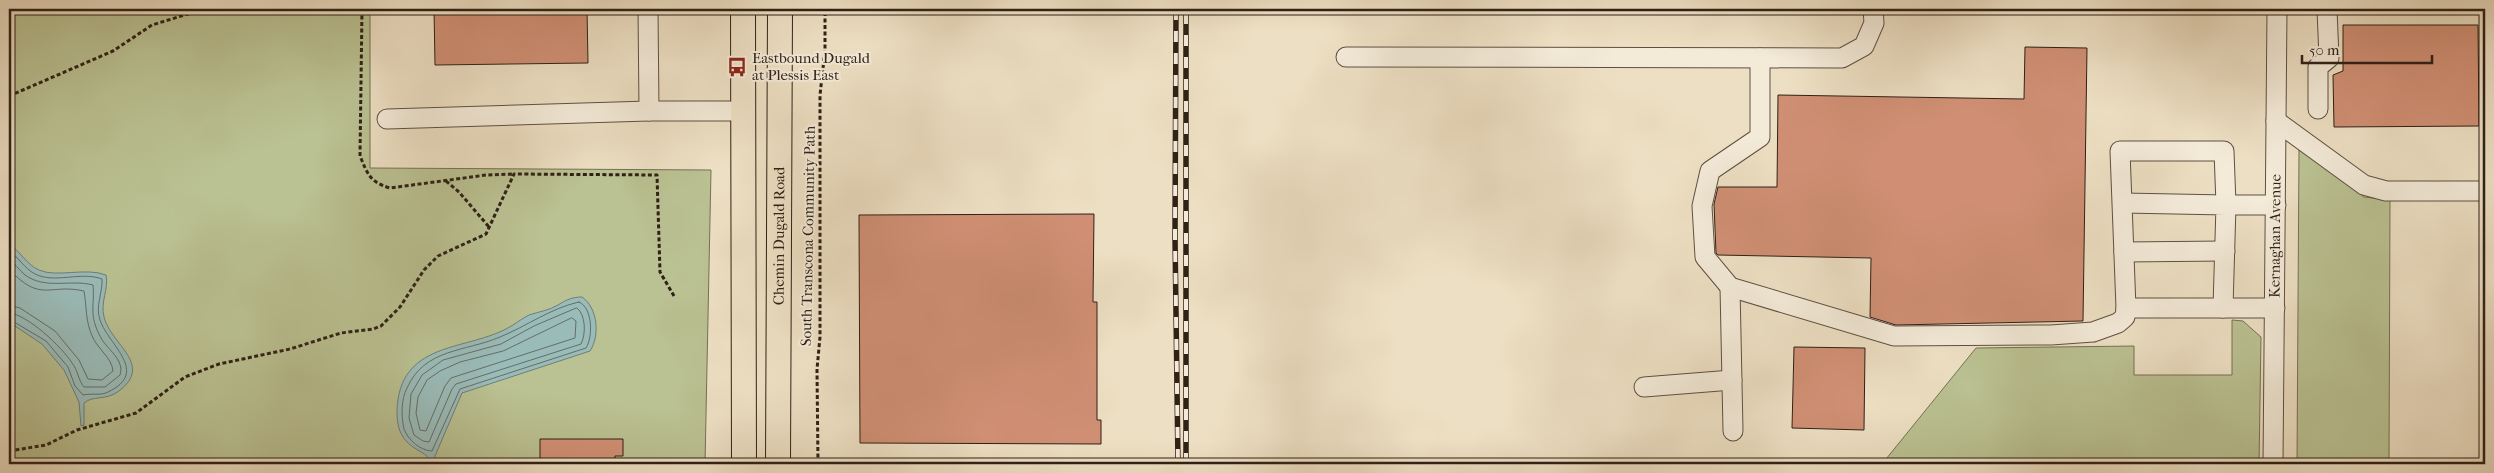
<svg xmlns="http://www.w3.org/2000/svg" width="2494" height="473" font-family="'IM FELL French Canon',serif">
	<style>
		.green { fill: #bac192; stroke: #747154 }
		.water { fill: #9abcb9; stroke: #6f7e78 }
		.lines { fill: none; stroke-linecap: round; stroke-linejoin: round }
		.shore { stroke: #646e68; stroke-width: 1 }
		.building { fill: #d08f74; stroke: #2f2116 }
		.minor-casing { stroke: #5e5041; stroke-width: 21 }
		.major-casing { stroke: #2f2116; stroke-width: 26 }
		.path { stroke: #2f2116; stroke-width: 3; stroke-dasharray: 4 2.5; stroke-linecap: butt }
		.minor { stroke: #f3ead8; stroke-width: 19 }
		.major { stroke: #eddfc3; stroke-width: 24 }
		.rail-casing { stroke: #2f2116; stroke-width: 5.5 }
		.rail { stroke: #f3ead8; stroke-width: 4; stroke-dasharray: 11; stroke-linecap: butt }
		.labels { text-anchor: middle; stroke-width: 4; stroke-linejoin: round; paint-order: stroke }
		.poi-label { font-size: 15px; fill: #2f2116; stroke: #f3ead8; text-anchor: start }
		.street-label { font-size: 15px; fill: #2f2116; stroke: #f3ead8 }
	</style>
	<rect width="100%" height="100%" fill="#eddfc3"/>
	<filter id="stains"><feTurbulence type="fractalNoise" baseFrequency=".004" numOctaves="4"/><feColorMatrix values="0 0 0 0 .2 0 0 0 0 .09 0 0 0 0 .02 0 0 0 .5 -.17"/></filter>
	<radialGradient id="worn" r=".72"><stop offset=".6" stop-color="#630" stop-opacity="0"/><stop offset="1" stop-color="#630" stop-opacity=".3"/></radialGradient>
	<path class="green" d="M9 9H370V168L711 170 705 464H9Z
		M2299 149 2364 197 2390 200 2389 464H2297Z
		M2232 320 2243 321 2261 337 2259 464H1882L1976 348 2134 346V375H2232Z"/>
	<path class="water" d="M9 244C20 251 27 265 39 270 56 278 86 267 106 275 109 289 100 302 104 317 111 345 154 364 119 391 106 401 93 395 84 403V425L81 426 79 402 64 370 42 344 9 322Z
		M582 297C598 308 600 336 590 351L462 393 435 456V464H431C429 447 396 453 397 411 399 342 463 351 506 329 514 325 521 319 529 315 538 312 550 310 558 305 566 300 572 297 582 297Z"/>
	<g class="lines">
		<path class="shore" d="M9 250C18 257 24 268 35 274 55 284 81 271 102 279 103 292 95 306 100 320 109 346 150 372 108 392 101 396 91 393 83 395L75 386 68 367 46 341 9 319
			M9 258C14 263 19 270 25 275 46 290 70 279 93 285 95 307 88 314 101 338 107 349 125 360 120 375L105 387H84C78 380 78 370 72 363 62 347 27 314 9 313
			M9 269C41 304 49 283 84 291 87 308 85 321 93 338 98 349 112 358 113 371L102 380 88 379 79 360 55 331 20 308 9 305
			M579 302C593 308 593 337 586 348L460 389 432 451C421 451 408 440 404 429 401 415 401 400 407 388 425 348 465 352 500 337 527 326 551 308 579 302Z
			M577 308C586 315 586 334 581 344L456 384 452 389 429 442 423 441 414 435 409 418 411 394 422 375 443 360 501 344 534 326Z
			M572 318 576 321 575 338 451 378 445 386 426 431 420 430 416 413 418 397 427 380 440 371 460 362 503 351Z"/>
	</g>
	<path class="building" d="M434 9H587L588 63 435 65Z
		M2343 25H2478L2479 126 2334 127 2333 75 2343 71Z
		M2025 47 2087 48 2083 321 1896 325 1870 317 1871 258 1718 255 1716 253 1714 204 1718 187H1777L1778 95 2024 99Z
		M1094 214 1093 302H1097V420H1101V444L860 443 859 215Z
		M1794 347 1865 348 1864 430 1792 428Z
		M540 439H623V456H615V464H540Z"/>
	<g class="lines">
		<defs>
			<g id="minor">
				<path d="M648 9 649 111"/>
				<path d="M1346 57 1842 58 1864 46 1874 23 1873 9"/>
				<path d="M1760 58V137L1710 171 1702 206 1705 257 1730 287 1894 336 2051 335 2093 332 2118 323 2125 317 2126 308"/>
				<path d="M2318 109V67L2329 58 2327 9"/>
				<path d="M387 119 649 111H742"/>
				<path d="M2276 121 2364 185 2386 191H2485"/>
				<path d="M2123 203 2226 205 2223 308"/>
				<path d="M2124 252 2225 251"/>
				<path d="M1730 287 1733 431"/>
				<path d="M2275 308H2126L2120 151H2224L2226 205H2276"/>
				<path d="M1644 387 1732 380"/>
				<path id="s1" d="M2273 464 2277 9"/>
			</g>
			<g id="major">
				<path d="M743 9 744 464"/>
				<path id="s2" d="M778 464 780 9"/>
			</g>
		</defs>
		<use href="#minor" class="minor-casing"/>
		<use href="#major" class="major-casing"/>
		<path class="path" d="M362 9 360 156C368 175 370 182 390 188L486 175 514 174
			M9 96 113 51 152 25 204 9
			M446 181 459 192 489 227
			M9 451 46 445 77 430 136 413 185 377 219 364 290 349 341 333 373 329 381 326 400 307 424 270 438 256 486 234 514 174 657 175 660 272 674 296
			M818 464 817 369 820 337V95L825 50V9"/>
		<use href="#minor" class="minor"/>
		<use href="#major" class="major"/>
		<defs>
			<path id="rail" d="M1176 9 1175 236 1178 464
				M1186 464V9"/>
		</defs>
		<use href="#rail" class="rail-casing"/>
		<use href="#rail" class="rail"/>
	</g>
	<defs>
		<symbol id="bus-bare" viewBox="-9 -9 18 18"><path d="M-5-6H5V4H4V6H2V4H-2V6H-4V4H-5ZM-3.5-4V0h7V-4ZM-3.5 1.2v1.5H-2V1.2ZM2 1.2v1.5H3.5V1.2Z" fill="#8f2418" stroke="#f3ead8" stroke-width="2.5" paint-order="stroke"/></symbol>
	</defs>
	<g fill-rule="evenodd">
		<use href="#bus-bare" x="723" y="53" width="28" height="28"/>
	</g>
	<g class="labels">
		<g class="poi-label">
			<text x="752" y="63">Eastbound Dugald<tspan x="752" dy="17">at Plessis East</tspan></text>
		</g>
		<g class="street-label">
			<text transform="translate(808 236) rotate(-89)" y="5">South Transcona Community Path</text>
			<text dy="5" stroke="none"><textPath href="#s1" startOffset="228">Kernaghan Avenue</textPath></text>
			<text dy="5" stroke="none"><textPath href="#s2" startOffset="228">Chemin Dugald Road</textPath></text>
		</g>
	</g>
	<rect width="2494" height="473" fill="none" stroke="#eddfc3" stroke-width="30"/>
	<rect x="10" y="10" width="2474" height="453" fill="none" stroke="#2f2116" stroke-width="2.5"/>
	<rect x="15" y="15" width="2464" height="443" fill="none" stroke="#2f2116"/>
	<path d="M2302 55v8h130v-8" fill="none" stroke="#2f2116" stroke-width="2.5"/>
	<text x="2309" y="55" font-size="15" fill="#2f2116" stroke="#f3ead8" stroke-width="4" paint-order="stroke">50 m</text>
	<rect width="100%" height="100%" filter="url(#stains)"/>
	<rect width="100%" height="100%" fill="url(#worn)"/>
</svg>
